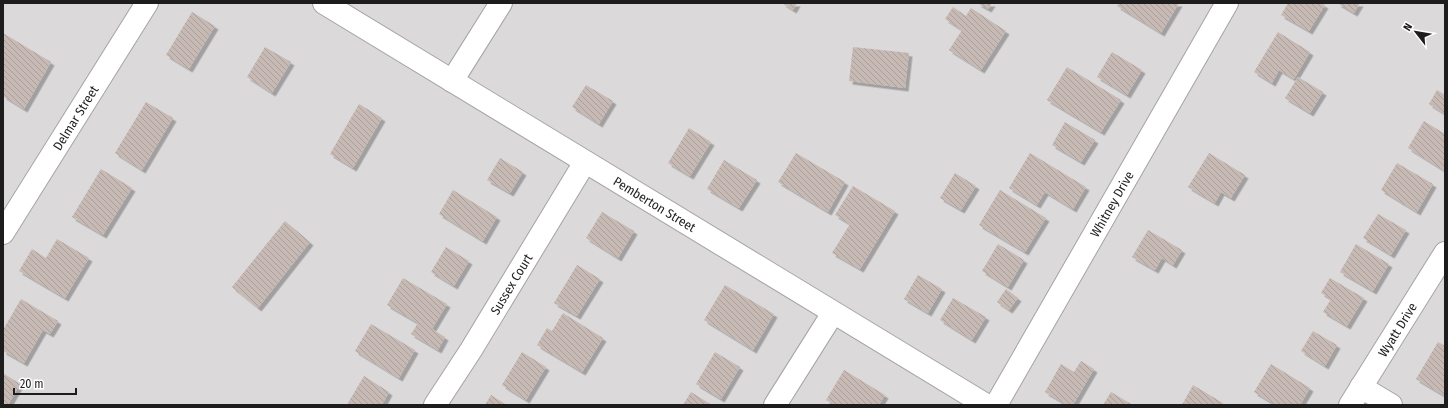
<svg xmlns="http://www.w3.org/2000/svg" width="1448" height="408" font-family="'Fira Sans Condensed',sans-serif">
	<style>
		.residential { fill: #dbd9da }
		.building { fill: url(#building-back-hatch); filter: url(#shadow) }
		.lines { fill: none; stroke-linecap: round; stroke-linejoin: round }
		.minor-casing { stroke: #a4a4a4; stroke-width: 24 }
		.minor { stroke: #fff; stroke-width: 22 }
		.labels { text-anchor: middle; stroke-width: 3; stroke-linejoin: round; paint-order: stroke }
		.street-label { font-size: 13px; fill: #1d1d1d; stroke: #fff }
	</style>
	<defs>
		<pattern id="building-back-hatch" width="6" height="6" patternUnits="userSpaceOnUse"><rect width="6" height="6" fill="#c7bab5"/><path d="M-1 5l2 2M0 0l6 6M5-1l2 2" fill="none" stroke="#aa9f9b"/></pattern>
		<filter id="shadow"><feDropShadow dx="3.5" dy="3.5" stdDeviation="0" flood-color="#0004"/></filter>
	</defs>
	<rect width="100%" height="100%" fill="#efe9e1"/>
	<path class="residential" d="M3 3H1445V405H3Z"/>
	<path class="building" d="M782 3H797L793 10Z
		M977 3H992L988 9Z
		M1119 3H1179L1161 33 1117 6Z
		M1288 3H1321L1325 5 1309 31 1281 15Z
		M1337 3H1360L1354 13Z
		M953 7 966 16 971 8 1006 31 981 70 949 50 962 30 945 19Z
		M192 12 215 26 189 69 166 55Z
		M1278 32 1310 52 1294 79 1279 70 1272 83 1254 72Z
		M3 33 51 62 24 109 3 96Z
		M265 47 291 62 272 93 247 77Z
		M853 47 909 53 905 88 849 81Z
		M1112 52 1142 70 1127 95 1097 77Z
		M1067 67 1121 100 1101 132 1047 100Z
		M1298 77 1323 92 1310 113 1285 98Z
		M586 85 613 101 599 124 572 107Z
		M1437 90 1445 95V114L1429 104Z
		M146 102 173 118 142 170 115 153Z
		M359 104 382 118 353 168 330 154Z
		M1424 121 1445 134V171L1408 148Z
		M1065 122 1095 140 1081 162 1052 145Z
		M689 128 711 142 690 176 668 163Z
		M796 153 845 182 828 212 778 182Z
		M1030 153 1086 187 1073 209 1045 192 1037 205 1009 188Z
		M1209 153 1245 175 1231 198 1221 192 1215 203 1188 187Z
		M500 158 523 172 510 193 487 180Z
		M724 160 757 180 739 208 707 189Z
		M1397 163 1433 184 1417 212 1381 190Z
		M101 169 132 188 103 235 72 217Z
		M955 173 976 186 961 210 940 198Z
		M853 186 895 211 860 269 832 253 850 224 835 215Z
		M453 190 497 217 483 241 439 214Z
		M1000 190 1046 218 1025 252 979 225Z
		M602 212 634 231 618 258 586 238Z
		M1378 214 1406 230 1391 255 1363 238Z
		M285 221 310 242 258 308 232 287Z
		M1148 230 1182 250 1173 265 1162 258 1155 270 1132 257Z
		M57 239 89 258 65 298 19 271 32 249 46 258Z
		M998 244 1024 260 1008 287 982 271Z
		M1356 244 1389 264 1373 291 1340 272Z
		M446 247 469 261 454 286 431 272Z
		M577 265 600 279 577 316 554 303Z
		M918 275 942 289 928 313 904 299Z
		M403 278 447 304 432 329 445 337 438 350 411 334 418 323 387 305Z
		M1330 278 1364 298 1347 326 1323 312 1331 299 1321 293Z
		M725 285 774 314 753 350 704 320Z
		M1006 289 1018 298 1009 310 997 302Z
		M953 298 986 317 972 340 940 320Z
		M21 299 58 321 50 334 43 330 24 363 3 351V330Z
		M563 313 603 338 582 372 537 345 547 328 552 331Z
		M371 324 415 350 399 378 355 351Z
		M1313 331 1337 345 1325 366 1301 351Z
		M1438 342 1445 346V396L1416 379Z
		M522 352 546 367 526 400 502 385Z
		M715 352 740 367 721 399 696 384Z
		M1081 361 1094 369 1073 405H1067L1045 392 1061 364 1074 372Z
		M1271 364 1310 388 1300 405H1276L1254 392Z
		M844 370 885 395 879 405H835L826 400Z
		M3 373 20 384 8 405H3Z
		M364 376 389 392 382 405H351L348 403Z
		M1193 385 1223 403 1222 405H1182Z
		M691 392 712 405H683Z
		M1111 392 1133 405H1103Z
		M491 395 507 405H485Z"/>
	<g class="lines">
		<defs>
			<g id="minor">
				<path id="s1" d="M324 3 986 405"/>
				<path d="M452 81 501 3"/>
				<path id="s2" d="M3 233 147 3"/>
				<path d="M1361 387 1391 405"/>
				<path id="s3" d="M435 405 471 350 585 162"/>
				<path d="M775 405 833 313"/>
				<path id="s4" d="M996 405 1227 3"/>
				<path id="s5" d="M1350 405 1445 253"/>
			</g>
		</defs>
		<use href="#minor" class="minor-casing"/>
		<use href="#minor" class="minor"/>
	</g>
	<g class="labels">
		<g class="street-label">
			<text dy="5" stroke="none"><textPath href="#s2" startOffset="136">Delmar Street</textPath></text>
			<text dy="5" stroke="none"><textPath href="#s4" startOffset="232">Whitney Drive</textPath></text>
			<text dy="5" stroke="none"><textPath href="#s1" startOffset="387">Pemberton Street</textPath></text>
			<text dy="5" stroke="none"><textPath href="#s3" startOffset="143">Sussex Court</textPath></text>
			<text dy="5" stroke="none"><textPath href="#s5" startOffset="89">Wyatt Drive</textPath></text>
		</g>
	</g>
	<rect width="1448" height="408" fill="none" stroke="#1d1d1d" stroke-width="8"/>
	<g transform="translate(1416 32) rotate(301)" stroke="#ffffff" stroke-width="3" paint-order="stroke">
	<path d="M0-3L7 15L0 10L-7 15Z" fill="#1d1d1d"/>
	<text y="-6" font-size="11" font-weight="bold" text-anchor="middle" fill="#1d1d1d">N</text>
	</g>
	<path d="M14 388v6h62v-6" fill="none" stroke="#1d1d1d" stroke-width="2"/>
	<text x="20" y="388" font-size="12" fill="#1d1d1d" stroke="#ffffff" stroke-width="3" paint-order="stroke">20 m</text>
</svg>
